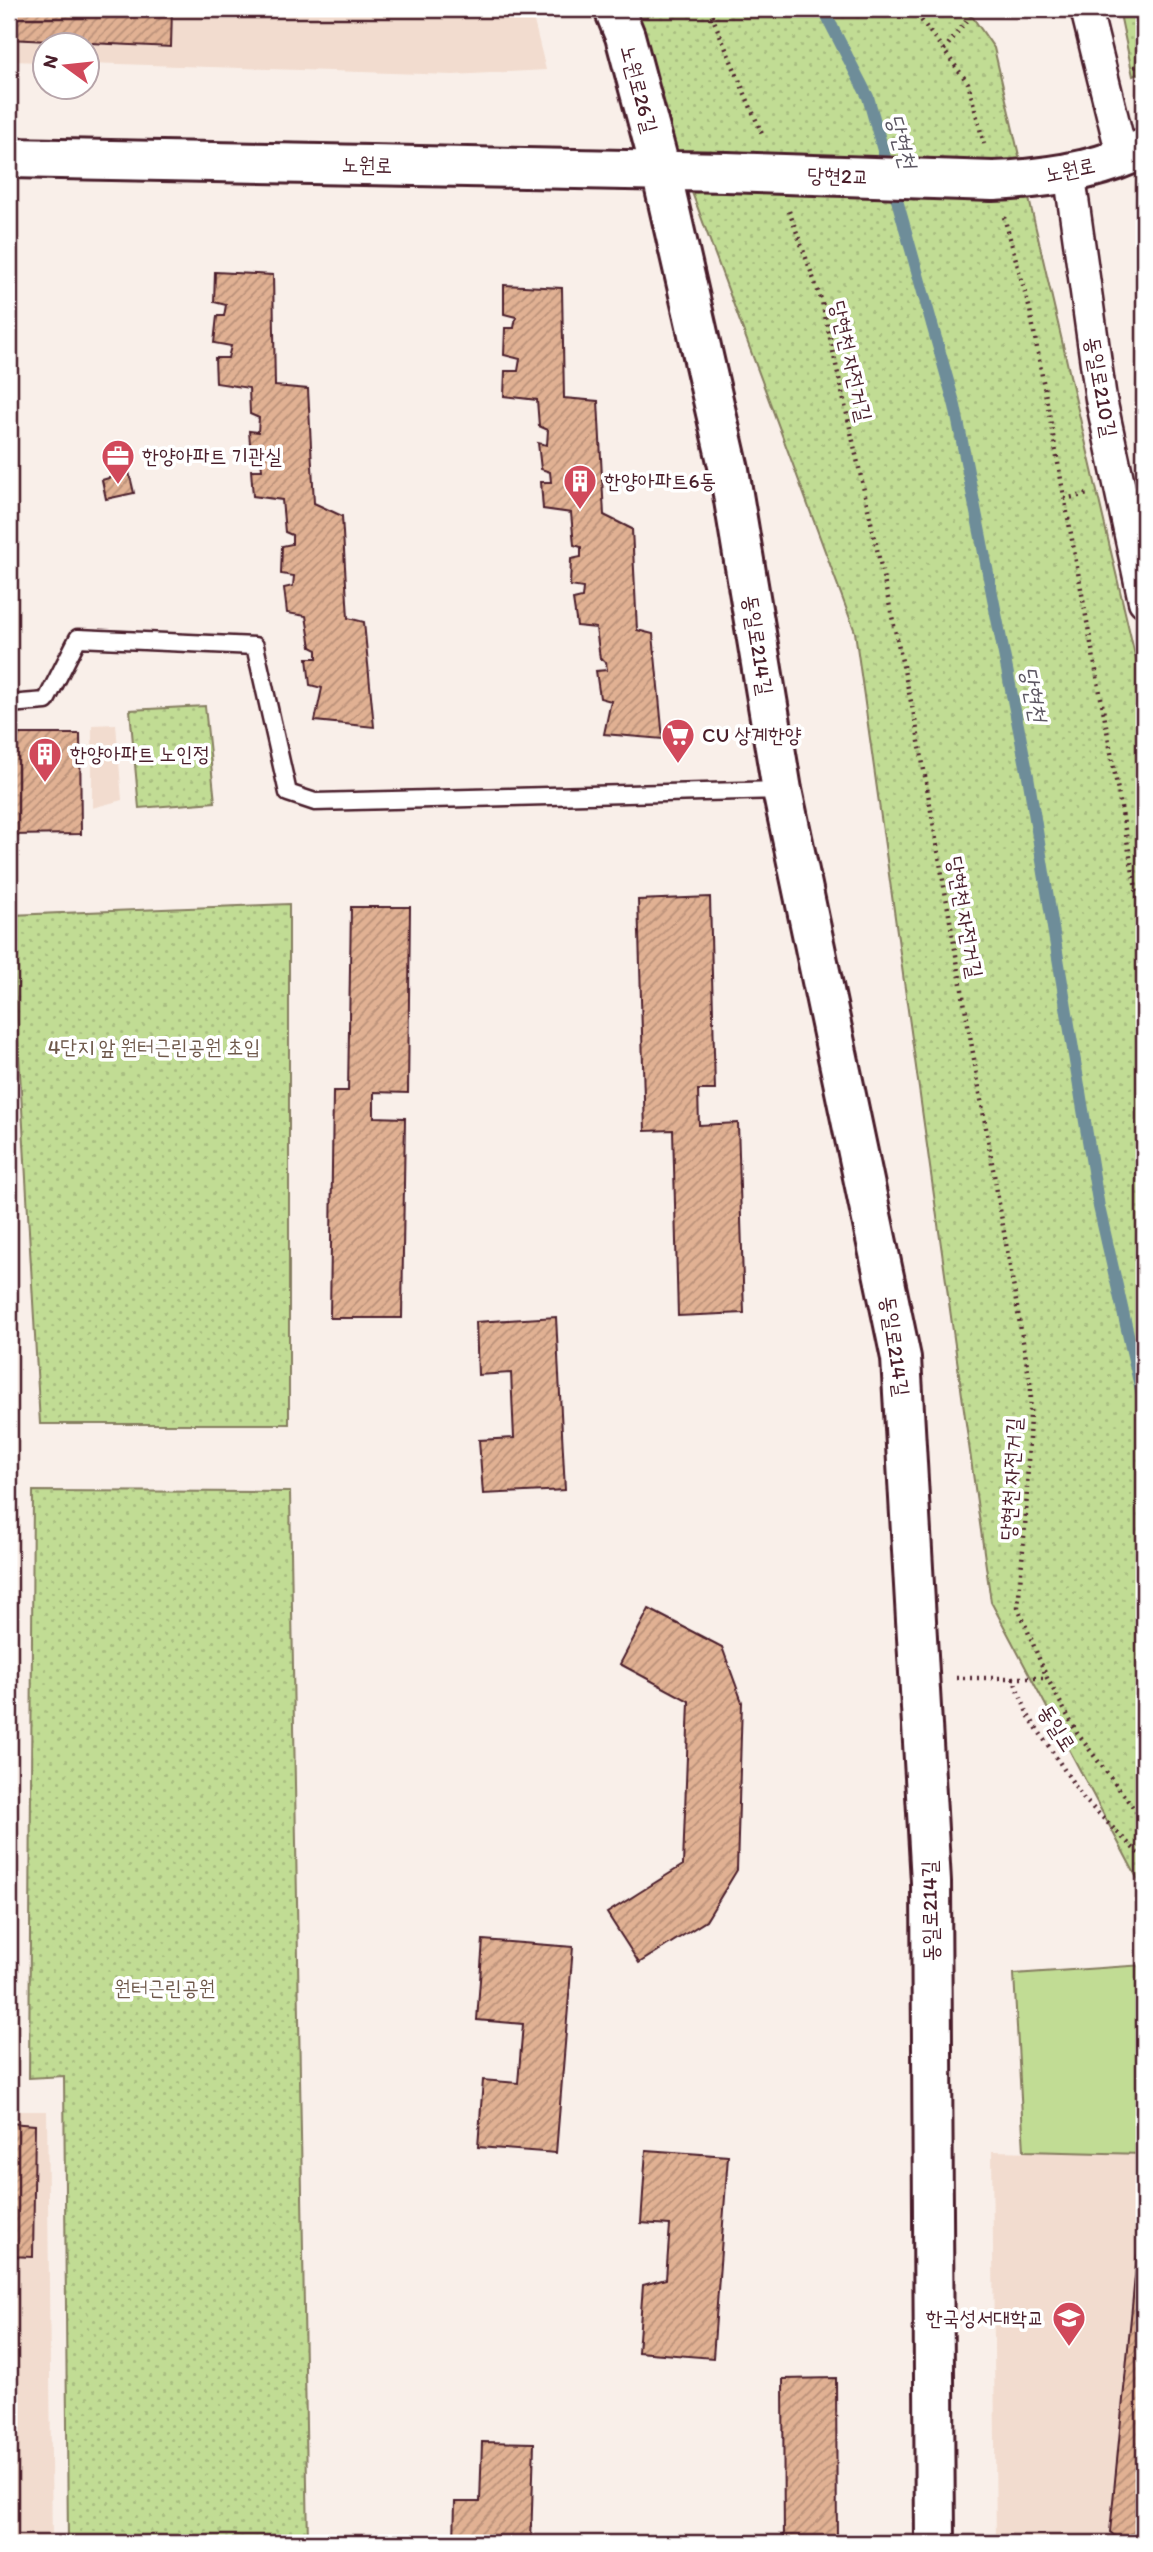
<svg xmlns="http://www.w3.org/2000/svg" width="1153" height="2552" font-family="Itim,'Poor Story',sans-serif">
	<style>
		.built { fill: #f2dccf }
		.green { fill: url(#green-dots); stroke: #867e60; stroke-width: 2 }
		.pitch { fill: #c1dc94; stroke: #867e60; stroke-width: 2 }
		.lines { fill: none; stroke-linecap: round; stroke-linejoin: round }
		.stream { stroke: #6e8d99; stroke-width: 12 }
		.building { fill: url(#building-hatch); stroke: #4a1f2b; stroke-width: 2 }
		.lane-casing { stroke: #4a1f2b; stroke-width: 21 }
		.street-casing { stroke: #4a1f2b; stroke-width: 35 }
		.secondary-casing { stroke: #4a1f2b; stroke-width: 44 }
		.path { stroke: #4a1f2b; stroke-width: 4.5; stroke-dasharray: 2 5; stroke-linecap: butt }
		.lane { stroke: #fff; stroke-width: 16 }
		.street { stroke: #fff; stroke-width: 30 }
		.secondary { stroke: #fff; stroke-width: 38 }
		.secondary-bridge-casing { stroke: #4a1f2b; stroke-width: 44; stroke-linecap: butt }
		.secondary-bridge { stroke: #fff; stroke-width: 38 }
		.labels { text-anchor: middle; stroke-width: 7; stroke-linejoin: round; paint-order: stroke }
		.street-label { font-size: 21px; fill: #4a1f2b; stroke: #fff }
		.poi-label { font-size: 21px; fill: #4a1f2b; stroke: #fff; text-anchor: start }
		.park-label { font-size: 21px; fill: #6e584a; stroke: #fff }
		.water-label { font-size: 23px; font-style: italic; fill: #5c5662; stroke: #fff }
	</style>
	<defs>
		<pattern id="green-dots" width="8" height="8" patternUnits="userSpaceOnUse" patternTransform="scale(1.75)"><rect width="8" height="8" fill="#c1dc94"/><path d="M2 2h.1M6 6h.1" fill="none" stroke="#a7bc80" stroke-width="1.8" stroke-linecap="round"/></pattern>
		<pattern id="building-hatch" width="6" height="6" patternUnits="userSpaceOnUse" patternTransform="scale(1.75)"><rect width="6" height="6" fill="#e1b193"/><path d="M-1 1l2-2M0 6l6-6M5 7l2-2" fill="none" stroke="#b88f78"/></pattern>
	</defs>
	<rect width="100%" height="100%" fill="#f9efe9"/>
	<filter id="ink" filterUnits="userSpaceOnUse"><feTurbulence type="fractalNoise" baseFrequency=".0143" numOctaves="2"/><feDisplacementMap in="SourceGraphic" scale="14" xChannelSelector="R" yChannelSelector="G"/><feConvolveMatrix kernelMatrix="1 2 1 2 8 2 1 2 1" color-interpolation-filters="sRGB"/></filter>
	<g filter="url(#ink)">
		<path class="built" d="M9 9H531L546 70 453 75 88 63V46H46L45 62 9 61Z
			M116 724 122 800 92 808V725Z
			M9 2111H47L52 2543H9Z
			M992 2151 1144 2154V2543H996Z"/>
		<path class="green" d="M624 9H967L994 48 1144 694V1891L991 1602 855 632Z
			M1119 9H1144V71L1133 76Z
			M205 706 215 802 139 808 130 710Z
			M289 904V1424H40L11 915Z
			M33 1491 290 1492 308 2543H68L64 2076 29 2078Z"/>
		<path class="pitch" d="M1144 1965V2154L1024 2151 1014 1974Z"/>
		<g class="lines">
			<path class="stream" d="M823 9 868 97 955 406 1028 776 1099 1207 1144 1404"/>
		</g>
		<path class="building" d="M9 9H172L171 47 9 39Z
			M215 272 273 275 275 386 308 389 314 503 342 516 348 618 364 622 374 727 315 721 322 688 310 685 307 658H317V650L311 647 306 616 287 613 284 588 293 586 294 576 281 574 282 546 292 544V535L285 532 282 500 253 496 251 470H262L261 459 251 457 249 431 258 432 259 418 250 414 249 388 216 383 215 358H228L231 346 214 343 217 316H224L226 305 214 302Z
			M504 285 562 288 564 398 598 401 604 515 632 529 637 630 653 634 663 739 604 734 611 701 600 698 596 671 607 670 606 662 600 659 596 628 577 626 573 600 582 598 583 588 570 586 571 559 581 557V547L574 545 571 513 543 509 541 482H551L550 472 541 469 538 443 547 445 548 430 539 426 537 400 504 396 505 371H518L520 359 504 355 505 328H514L516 317 504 314Z
			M129 472 134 493 106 499 102 480Z
			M9 734H80L81 834 9 835Z
			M710 897 715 1090H698L699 1125 738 1123 744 1313 678 1316 673 1130 645 1131 638 900Z
			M351 907H410L408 1093 374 1092V1117L405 1118 402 1318H330L333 1091H348Z
			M556 1317 565 1490 483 1494 479 1440 514 1438 511 1373 478 1375 476 1322Z
			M649 1609 722 1647 742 1702 737 1870 706 1921 639 1963 607 1913 683 1865 689 1701 620 1664Z
			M483 1940 573 1947 556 2153 478 2147 483 2080 518 2083 523 2024 477 2020Z
			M9 2123 35 2125 33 2257 9 2256Z
			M646 2150 728 2156 713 2358 638 2352 643 2285 666 2279 670 2225 641 2223Z
			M1144 2231V2543H1123L1110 2532 1137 2256Z
			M836 2378 837 2543H784L783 2379Z
			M482 2442 534 2443 531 2543H454L455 2502H480Z"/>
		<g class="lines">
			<defs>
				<path id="lane" d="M9 704 46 701 78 638 255 646 288 793 315 802 782 790"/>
				<path id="street" d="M1086 9 1123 159
					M1069 170 1101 399 1144 601"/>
				<path id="secondary" d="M614 9 625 36 661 171 729 470 782 790 901 1358 931 1882 935 2543
					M9 158 726 172
					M993 181C1042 179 1100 171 1144 148"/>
			</defs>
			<use href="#lane" class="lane-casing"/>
			<use href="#street" class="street-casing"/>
			<use href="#secondary" class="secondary-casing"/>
			<path class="path" d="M709 9 762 134
				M913 9 968 83 984 144
				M944 50 975 9
				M1134 67 1144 63
				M789 211 822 302 916 724 1031 1388 1026 1514 1018 1607 1047 1678 1077 1733 1144 1822
				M1004 217 1030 310 1144 933
				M1064 499 1088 494
				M956 1678H1013L1028 1715 1083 1798 1144 1859
				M1013 1678H1047"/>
			<use href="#lane" class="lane"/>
			<use href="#street" class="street"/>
			<use href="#secondary" class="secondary"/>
			<defs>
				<path id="secondary-bridge" d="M726 172 993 181"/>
			</defs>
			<use href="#secondary-bridge" class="secondary-bridge-casing"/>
			<use href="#secondary-bridge" class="secondary-bridge"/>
		</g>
	</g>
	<defs>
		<symbol id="office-pin" viewBox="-11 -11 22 30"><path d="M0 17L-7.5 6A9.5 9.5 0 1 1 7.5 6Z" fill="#d1495b" stroke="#fff"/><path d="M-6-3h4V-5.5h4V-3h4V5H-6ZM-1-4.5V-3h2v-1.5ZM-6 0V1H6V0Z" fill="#fff"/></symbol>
		<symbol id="building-pin" viewBox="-11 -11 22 30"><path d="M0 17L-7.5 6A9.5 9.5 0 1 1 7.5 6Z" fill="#d1495b" stroke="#fff"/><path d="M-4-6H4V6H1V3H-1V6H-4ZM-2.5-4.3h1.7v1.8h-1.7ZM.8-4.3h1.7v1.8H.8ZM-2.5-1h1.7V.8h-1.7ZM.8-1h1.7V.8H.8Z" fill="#fff"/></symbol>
		<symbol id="supermarket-pin" viewBox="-11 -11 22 30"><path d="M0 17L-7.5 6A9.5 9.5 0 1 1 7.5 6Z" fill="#d1495b" stroke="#fff"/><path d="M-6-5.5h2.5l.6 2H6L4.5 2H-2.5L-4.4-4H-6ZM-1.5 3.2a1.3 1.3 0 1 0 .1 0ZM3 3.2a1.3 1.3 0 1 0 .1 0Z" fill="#fff"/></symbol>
		<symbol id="university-pin" viewBox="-11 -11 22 30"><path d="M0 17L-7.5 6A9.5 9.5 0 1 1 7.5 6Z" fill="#d1495b" stroke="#fff"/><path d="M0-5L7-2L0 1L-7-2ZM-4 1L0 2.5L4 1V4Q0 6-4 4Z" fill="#fff"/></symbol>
	</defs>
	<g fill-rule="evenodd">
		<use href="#office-pin" x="99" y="437" width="38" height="52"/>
		<use href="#building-pin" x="561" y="462" width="38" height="52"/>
		<use href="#supermarket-pin" x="659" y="716" width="38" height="52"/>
		<use href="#building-pin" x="26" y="735" width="38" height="52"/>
		<use href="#university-pin" x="1050" y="2299" width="38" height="52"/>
	</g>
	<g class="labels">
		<g class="street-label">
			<text transform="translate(639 89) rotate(75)" y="7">노원로26길</text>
			<text transform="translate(367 165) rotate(1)" y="7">노원로</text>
			<text transform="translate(1070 170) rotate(-12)" y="7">노원로</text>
			<text transform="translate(838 176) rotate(2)" y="7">당현2교</text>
			<text transform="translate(851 361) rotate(77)" y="7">당현천 자전거길</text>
			<text transform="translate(1101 387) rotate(80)" y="7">동일로210길</text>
			<text transform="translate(758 645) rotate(81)" y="7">동일로214길</text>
			<text transform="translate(965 917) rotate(80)" y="7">당현천 자전거길</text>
			<text transform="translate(895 1346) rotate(82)" y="7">동일로214길</text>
			<text transform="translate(1011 1479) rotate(-87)" y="7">당현천 자전거길</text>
			<text transform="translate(1057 1728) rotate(58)" y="7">동일로</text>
			<text transform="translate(930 1911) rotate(-91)" y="7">동일로214길</text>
		</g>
		<g class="poi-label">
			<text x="142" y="463">한양아파트 기관실</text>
			<text x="604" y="488">한양아파트6동</text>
			<text x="702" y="742">CU 상계한양</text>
			<text x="70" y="761">한양아파트 노인정</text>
			<text x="1044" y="2325" text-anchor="end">한국성서대학교</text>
		</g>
		<g class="park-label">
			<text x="154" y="1054">4단지 앞 원터근린공원 초입</text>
			<text x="165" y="1995">원터근린공원</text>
		</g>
		<g class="water-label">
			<text transform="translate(902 141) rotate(74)" y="8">당현천</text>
			<text transform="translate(1034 694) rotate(79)" y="8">당현천</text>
		</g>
	</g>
	<rect width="1153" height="2552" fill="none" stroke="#fff" stroke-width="35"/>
	<rect x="18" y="18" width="1118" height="2517" fill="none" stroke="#4a1f2b" stroke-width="2.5" filter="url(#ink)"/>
	<g transform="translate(66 66) rotate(285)"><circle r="33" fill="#ffffff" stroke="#b7a5aa" stroke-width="2"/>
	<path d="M0-5L12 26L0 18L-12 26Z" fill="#d1495b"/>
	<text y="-10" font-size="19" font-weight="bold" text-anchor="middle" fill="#4a1f2b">N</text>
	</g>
</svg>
